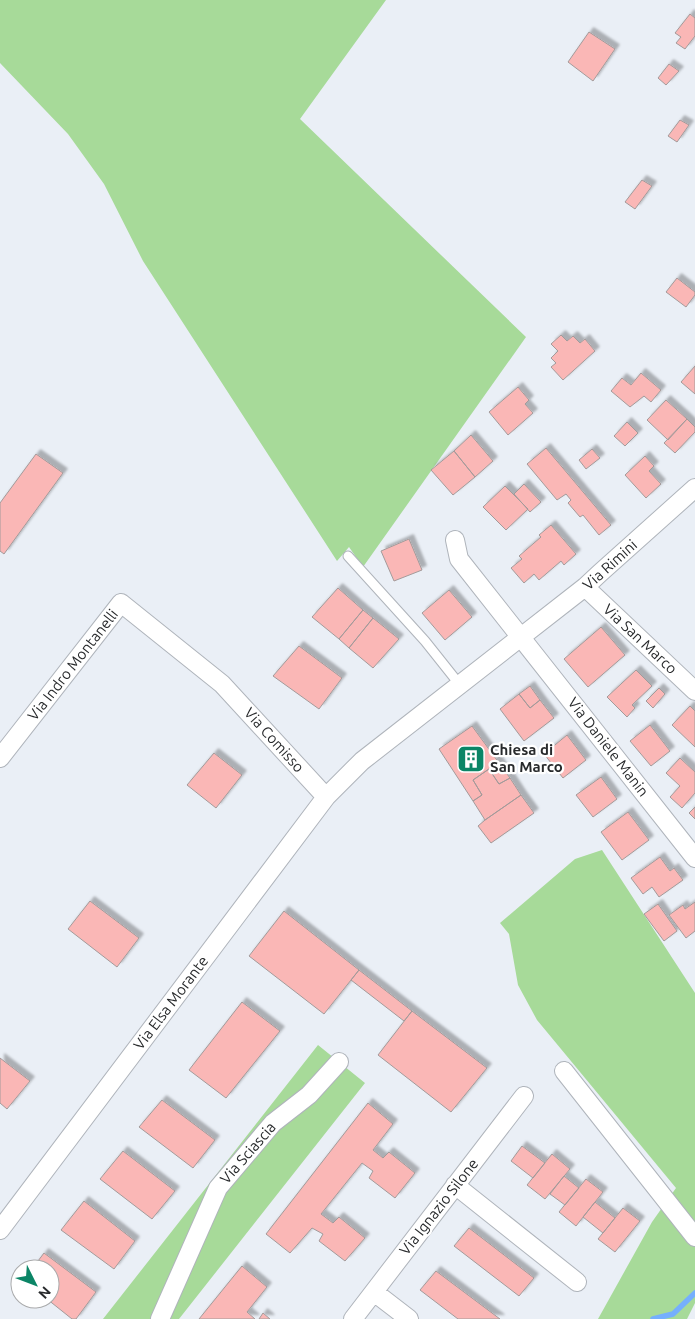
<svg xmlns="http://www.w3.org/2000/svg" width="695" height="1319" font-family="Ubuntu,sans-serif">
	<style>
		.green { fill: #a7da99 }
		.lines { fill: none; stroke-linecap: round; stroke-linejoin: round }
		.stream { stroke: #75affd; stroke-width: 5.5 }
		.building { fill: #fab7b6; stroke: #a39a9a; filter: url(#shadow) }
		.lane-casing { stroke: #afb4bb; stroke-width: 11 }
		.street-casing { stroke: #afb4bb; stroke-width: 20 }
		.lane { stroke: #fff; stroke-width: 9 }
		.street { stroke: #fff; stroke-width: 18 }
		.labels { text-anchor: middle; stroke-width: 4.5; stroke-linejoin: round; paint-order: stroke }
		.street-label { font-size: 15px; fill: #282a2c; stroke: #fff }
		.poi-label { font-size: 15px; font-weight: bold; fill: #282a2c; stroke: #fff; text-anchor: start }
	</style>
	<defs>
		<filter id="shadow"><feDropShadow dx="4.5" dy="-4.5" stdDeviation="1" flood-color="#0004"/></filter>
	</defs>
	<rect width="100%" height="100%" fill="#eaeff6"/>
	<path class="green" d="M0 0H386L300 119 526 337 363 567 349 547 337 561 143 261 104 184 68 134 0 63Z
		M602 850 695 993V1303L687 1319H598L652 1222 676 1188 537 1020 518 985 509 934 500 923 575 859Z
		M318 1045 365 1083 179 1319H103Z"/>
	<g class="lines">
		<path class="stream" d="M653 1319 673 1314 695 1293"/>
	</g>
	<path class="building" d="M690 14 695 18V36L685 49 676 43 681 37 675 33Z
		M589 32 615 49 593 81 568 62Z
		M669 64 679 71 666 85 658 78Z
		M680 120 689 125 677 142 668 136Z
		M642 180 652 186 635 209 625 202Z
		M677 278 695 292V295L686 307 666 292Z
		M561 335 567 341 573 336 580 343 585 339 595 351 563 380 551 367 556 363 551 358 558 351 551 344Z
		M695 366V394L681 382Z
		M641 373 661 390 651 402 644 396 630 407 611 391 622 378 631 385Z
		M518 387 529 400 525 404 533 413 508 435 489 412Z
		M666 400 687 419 668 440 647 420Z
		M687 419 695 427V432L675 453 664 443Z
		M627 422 638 433 625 446 614 436Z
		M471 435 493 461 475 477 454 451Z
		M546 448 611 525 599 535 583 515 580 517 568 503 571 500 566 494 557 500 527 464Z
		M592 449 600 458 586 469 579 460Z
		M454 451 475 477 453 495 431 470Z
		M36 454 63 473 4 554 0 551V503Z
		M645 456 654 466 649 471 661 484 646 498 625 475Z
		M524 484 541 502 530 512 514 494Z
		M505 486 528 509 506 530 483 507Z
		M551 525 576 554 564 565 561 561 539 580 534 574 524 583 511 568 522 559 519 556 541 537 539 535Z
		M409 539 422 570 394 581 381 551Z
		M338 588 363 610 339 639 312 617Z
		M449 590 472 617 445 640 422 613Z
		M363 610 373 618 349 648 339 639Z
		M373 618 399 639 373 668 349 648Z
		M601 627 625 655 588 687 564 659Z
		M299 646 342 678 319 709 273 676Z
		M636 670 652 686 632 705 635 708 627 717 607 697Z
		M530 686 540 700 530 708 519 694Z
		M659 688 665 694 653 708 646 701Z
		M519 694 530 708 540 700 554 718 524 741 500 709Z
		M690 706 695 711V747L672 725Z
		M650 725 670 751 651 766 630 741Z
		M472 726 510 778 499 784 489 769 473 780 482 795 473 801 439 749Z
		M567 735 586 760 563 778 544 754Z
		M214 753 242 775 216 808 187 785Z
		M680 758 695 772V793L682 808 670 797 680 786 666 773Z
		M489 769 499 784 510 778 521 795 485 820 473 801 482 795 473 780Z
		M601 777 617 799 593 817 576 795Z
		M521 795 534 813 491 843 478 826 485 820Z
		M695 807V819L689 813Z
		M628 812 649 840 622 860 601 832Z
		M660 857 670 871 674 868 683 880 659 897 652 887 643 894 631 878Z
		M90 901 139 938 117 967 68 929Z
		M695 902V931L686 938 669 915 683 905 685 909Z
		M658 904 677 931 664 941 644 914Z
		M284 911 359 970 324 1014 249 956Z
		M359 970 412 1011 404 1021 351 980Z
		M242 1002 280 1031 226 1098 189 1070Z
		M412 1011 487 1068 451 1112 378 1055Z
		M0 1058 30 1081 7 1109 0 1103Z
		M162 1100 215 1140 193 1168 139 1127Z
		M368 1103 393 1124 373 1150 383 1158 389 1152 415 1173 395 1198 369 1178 373 1171 362 1163 321 1214 333 1223 339 1217 365 1238 345 1261 319 1241 323 1234 312 1228 290 1253 266 1234Z
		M522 1146 545 1163 533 1178 511 1161Z
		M123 1151 175 1191 152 1219 100 1179Z
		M552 1154 570 1169 545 1199 527 1185Z
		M564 1176 579 1188 565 1205 550 1194Z
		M586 1179 603 1192 576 1226 559 1212Z
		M84 1201 135 1241 114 1269 61 1230Z
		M595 1202 615 1218 603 1233 583 1217Z
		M623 1208 640 1221 615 1252 598 1239Z
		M469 1228 534 1278 519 1296 454 1246Z
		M44 1253 96 1292 76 1319H72L47 1299H50V1269H32Z
		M242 1266 267 1287 247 1312 255 1319H199Z
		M436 1271 500 1319H458L420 1290Z
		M263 1313 270 1319H259Z"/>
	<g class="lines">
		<defs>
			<path id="lane" d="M348 556 425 641 460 685"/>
			<path id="street" d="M455 540 459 559 695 858
				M585 587 695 691
				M0 758 121 603 222 684 326 797
				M564 1071 695 1237
				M455 1185 577 1282
				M0 1230 326 797 362 761 585 587 600 573 695 488
				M374 1292 409 1319
				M160 1319 218 1188 273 1123 309 1095 339 1062
				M353 1319 524 1096"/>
		</defs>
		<use href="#lane" class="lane-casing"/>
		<use href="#street" class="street-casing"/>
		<use href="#lane" class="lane"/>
		<use href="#street" class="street"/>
	</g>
	<defs>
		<symbol id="building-square" viewBox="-11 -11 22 22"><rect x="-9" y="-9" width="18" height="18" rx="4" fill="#0b8566" stroke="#fff"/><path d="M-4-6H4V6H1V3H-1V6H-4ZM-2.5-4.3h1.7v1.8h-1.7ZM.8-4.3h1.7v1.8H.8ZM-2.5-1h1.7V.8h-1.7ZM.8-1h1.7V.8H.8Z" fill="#fff"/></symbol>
	</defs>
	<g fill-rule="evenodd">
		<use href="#building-square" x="455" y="743" width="32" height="32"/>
	</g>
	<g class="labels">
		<g class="street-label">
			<text transform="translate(610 565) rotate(-42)" y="5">Via Rimini</text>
			<text transform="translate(640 639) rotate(43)" y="5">Via San Marco</text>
			<text transform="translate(73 665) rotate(-52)" y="5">Via Indro Montanelli</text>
			<text transform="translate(274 740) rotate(48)" y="5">Via Comisso</text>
			<text transform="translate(608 747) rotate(52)" y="5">Via Daniele Manin</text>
			<text transform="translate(171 1003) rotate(-53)" y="5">Via Elsa Morante</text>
			<text transform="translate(248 1153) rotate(-49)" y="5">Via Sciascia</text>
			<text transform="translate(439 1207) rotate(-52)" y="5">Via Ignazio Silone</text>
		</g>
		<g class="poi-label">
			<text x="490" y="755">Chiesa di<tspan x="490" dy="17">San Marco</tspan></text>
		</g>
	</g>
	<g transform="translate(35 1284) rotate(132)"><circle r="24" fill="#ffffff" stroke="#a9aaab"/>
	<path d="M0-4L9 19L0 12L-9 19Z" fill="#0b8566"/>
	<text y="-8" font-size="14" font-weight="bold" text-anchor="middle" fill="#282a2c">N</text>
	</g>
</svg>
